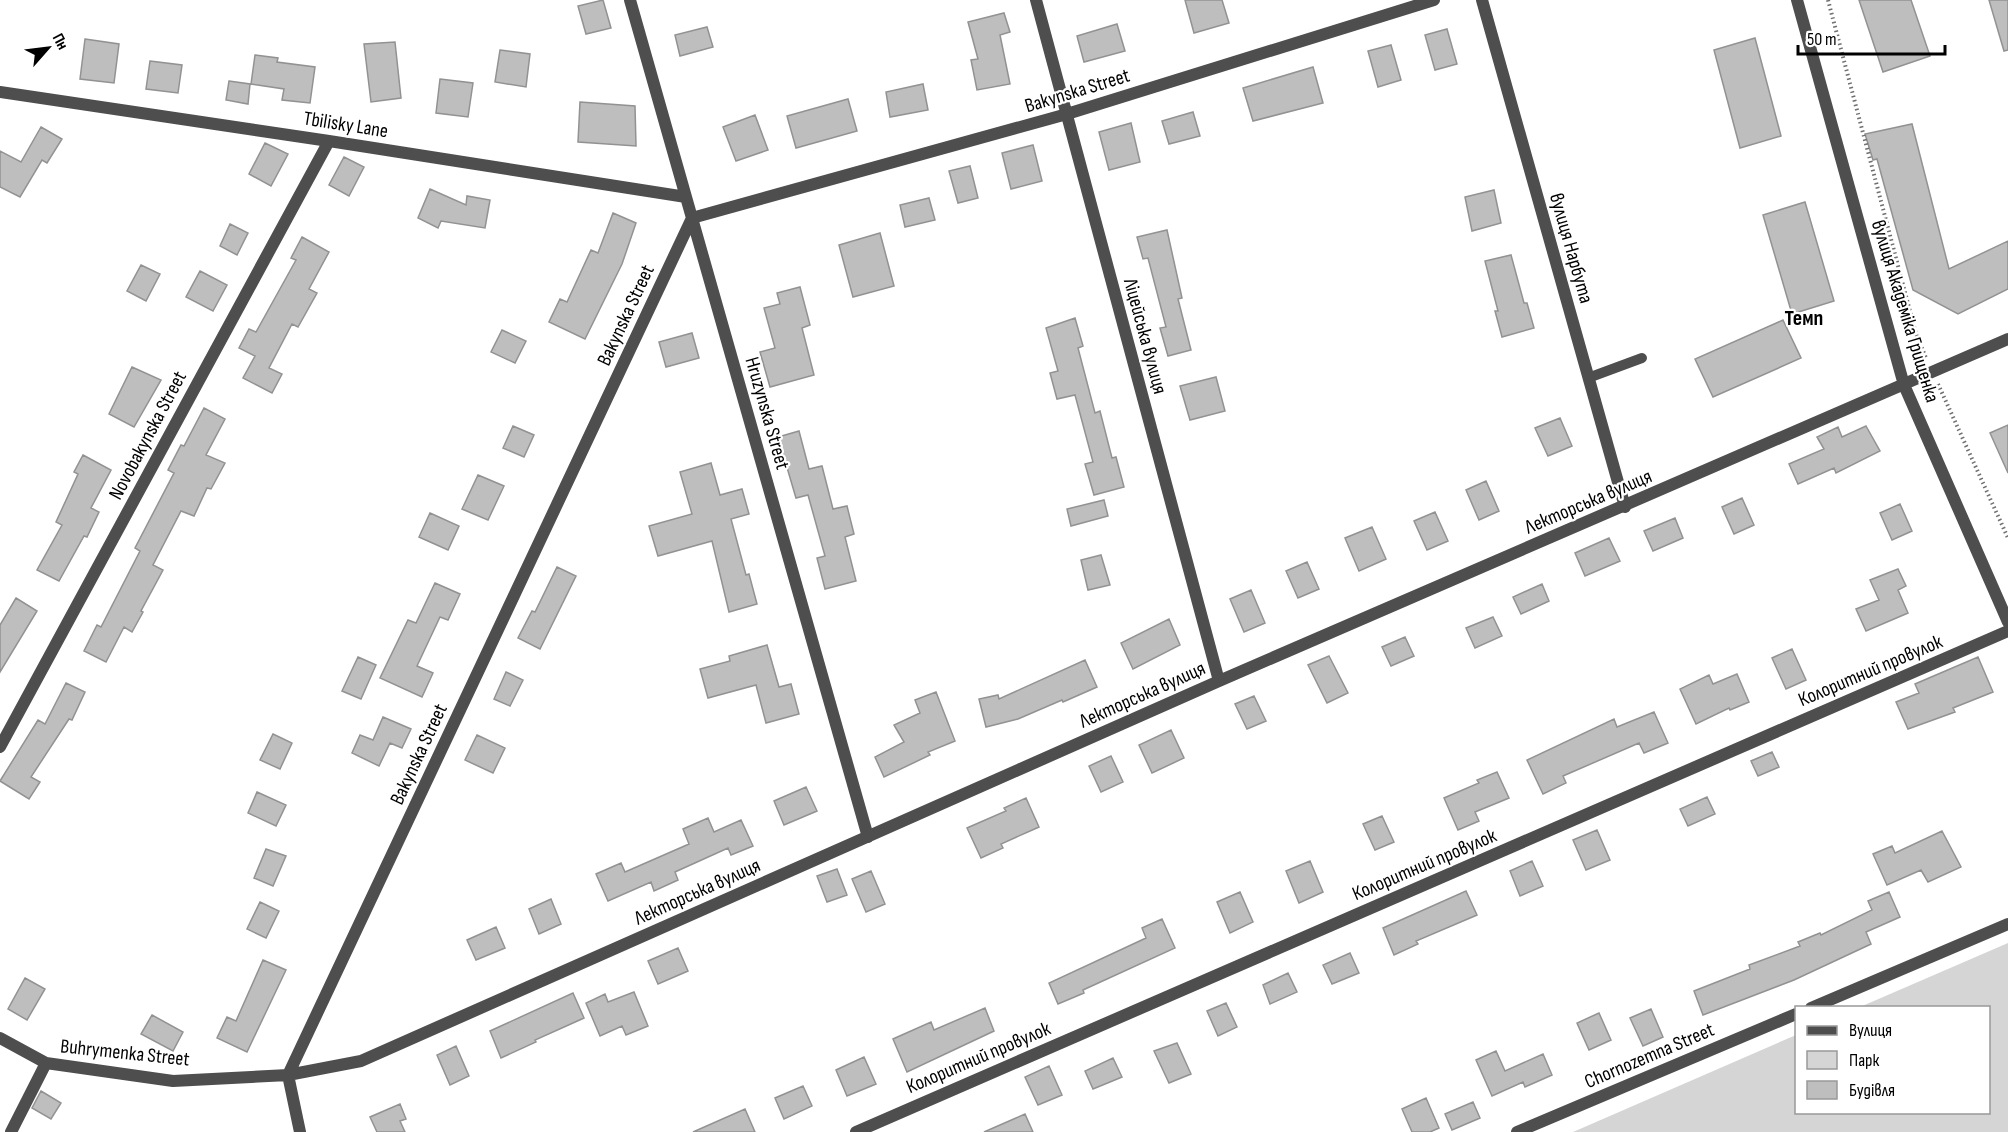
<svg xmlns="http://www.w3.org/2000/svg" width="2008" height="1132" font-family="'Sofia Sans Condensed',sans-serif">
	<style>
		.green { fill: #d5d5d5 }
		.building { fill: #bebebe; stroke: #929292; stroke-width: 1.5 }
		.lines { fill: none; stroke-linecap: round; stroke-linejoin: round }
		.path { stroke: #707070; stroke-width: 4; stroke-dasharray: 1.5 3; stroke-linecap: butt }
		.service { stroke: #4e4e4e; stroke-width: 10 }
		.minor { stroke: #4e4e4e; stroke-width: 12 }
		.labels { text-anchor: middle; stroke-width: 4.5; stroke-linejoin: round; paint-order: stroke }
		.street-label { font-size: 20px; fill: #000; stroke: #fff }
		.quarter-label { font-size: 22px; font-weight: bold; fill: #000; stroke: #fff }
	</style>
	<rect width="100%" height="100%" fill="#fff"/>
	<path class="green" d="M2008 943V1132H1573L1796 1035V1112H1988V1008L1860 1007Z"/>
	<path class="building" d="M603 0 611 28 586 34 578 6Z
		M1185 0H1222L1229 23 1194 33Z
		M1859 0H1911L1930 56 1883 72Z
		M1989 0H2008V50L2004 51Z
		M1004 13 1010 32 1000 35 1010 84 977 90 971 60 978 59 968 22Z
		M1117 24 1125 51 1084 62 1077 36Z
		M707 27 713 47 680 56 675 35Z
		M1447 29 1457 64 1435 70 1425 35Z
		M1755 38 1781 136 1740 148 1714 50Z
		M85 39 119 44 114 83 80 79Z
		M395 42 401 98 371 102 364 44Z
		M1391 45 1401 80 1378 87 1368 51Z
		M500 50 530 54 526 87 495 82Z
		M255 55 278 58 277 62 315 67 310 103 282 100 284 89 251 84Z
		M150 61 182 65 178 93 146 89Z
		M1313 67 1323 103 1253 121 1243 88Z
		M440 79 473 83 468 117 436 113Z
		M229 81 250 84 248 104 226 100Z
		M923 84 928 110 890 117 886 92Z
		M848 99 857 131 796 148 787 116Z
		M580 102 635 106 636 146 578 142Z
		M1193 112 1200 136 1169 144 1162 121Z
		M755 115 768 150 736 161 723 127Z
		M1131 123 1140 162 1109 170 1099 132Z
		M1912 124 1949 269 2008 241V289L1958 314 1913 290 1877 159 1873 160 1865 134Z
		M41 127 62 139 47 163 42 160 20 197 0 187V151L21 162Z
		M265 143 288 154 271 186 249 174Z
		M1033 145 1042 181 1011 189 1002 153Z
		M344 157 364 167 349 196 329 185Z
		M970 166 978 198 958 203 949 171Z
		M430 189 466 205 467 196 490 200 485 228 441 221 438 228 418 218Z
		M1494 190 1501 223 1472 231 1465 197Z
		M929 198 935 220 905 227 900 205Z
		M1805 202 1834 301 1792 314 1763 215Z
		M613 213 636 223 622 264 585 339 549 322 560 299 567 302 591 250 598 253Z
		M230 224 248 233 237 255 220 246Z
		M1167 230 1182 298 1178 299 1191 350 1168 356 1160 328 1166 327 1148 258 1143 259 1137 237Z
		M880 233 894 286 853 297 839 245Z
		M302 237 329 252 309 289 317 293 298 327 292 324 269 368 282 374 272 393 243 378 255 356 239 348 249 329 256 332 296 260 291 258Z
		M1511 255 1524 303H1527L1534 328 1502 337 1495 311H1498L1485 261Z
		M141 265 160 274 146 301 127 291Z
		M200 271 227 285 213 311 186 297Z
		M800 287 810 325 802 328 814 375 770 387 760 352 775 348 764 308 780 304 777 293Z
		M1075 318 1083 346 1078 348 1095 413 1100 411 1112 458 1116 457 1124 487 1094 495 1085 464 1093 462 1075 395 1057 399 1050 373 1058 371 1046 328Z
		M1783 320 1801 358 1713 397 1695 359Z
		M502 330 526 341 515 363 491 352Z
		M692 333 699 358 666 367 659 342Z
		M132 367 161 380 134 427 109 414Z
		M1216 377 1225 411 1190 420 1180 386Z
		M204 408 225 419 206 455 225 463 211 489 207 488 194 516 181 511 153 565 163 570 141 611 143 612 132 632 124 627 106 662 84 651 97 625 101 627 140 551 135 548 174 473 168 470 181 445 184 446Z
		M1560 418 1572 446 1548 456 1535 428Z
		M2008 425V473L1990 433Z
		M513 426 534 435 524 457 503 448Z
		M1866 426 1880 451 1836 473 1834 468 1798 484 1789 464 1824 449 1817 437 1838 427 1842 437Z
		M799 431 809 469 822 466 833 509 847 506 854 534 845 537 856 581 825 589 817 558 825 556 808 495 796 498 778 437Z
		M83 455 111 470 91 508 99 512 87 537 84 536 59 581 37 570 62 525 56 522 78 474 74 472Z
		M711 463 720 495 742 489 749 514 731 519 746 575 749 574 757 604 729 612 712 541 658 556 649 526 692 514 680 472Z
		M478 475 504 486 488 520 462 509Z
		M1486 481 1499 511 1479 520 1466 490Z
		M1742 498 1754 525 1734 534 1722 507Z
		M1104 500 1108 516 1071 526 1067 509Z
		M1900 504 1912 531 1892 540 1880 513Z
		M1435 512 1448 541 1427 550 1414 521Z
		M430 513 459 526 448 550 419 537Z
		M1675 518 1683 538 1653 551 1644 531Z
		M1372 527 1386 559 1359 571 1345 538Z
		M1609 538 1620 561 1585 576 1575 553Z
		M1101 555 1110 585 1088 590 1081 560Z
		M1307 562 1319 589 1298 598 1286 571Z
		M557 567 576 576 540 649 518 638 532 611 535 612Z
		M1898 569 1906 586 1898 590 1908 613 1866 631 1856 609 1879 600 1870 580Z
		M435 583 460 594 448 620 440 617 417 666 433 673 422 697 380 678 408 620 416 623Z
		M1542 584 1549 601 1521 614 1513 597Z
		M1251 590 1265 623 1244 632 1230 599Z
		M16 598 37 611 0 672V625Z
		M1493 617 1502 636 1475 648 1466 628Z
		M1169 619 1180 645 1133 669 1121 643Z
		M1405 637 1414 656 1391 666 1382 647Z
		M767 645 779 687 791 684 799 714 766 723 756 685 708 698 700 669 730 661 729 656Z
		M1792 649 1806 680 1786 689 1772 658Z
		M1329 656 1348 693 1327 703 1308 665Z
		M358 657 376 665 361 699 342 691Z
		M1978 657 1993 692 1953 708 1955 712 1908 729 1896 702 1919 693 1915 684Z
		M1085 660 1097 687 1063 702 1062 700 1018 719 986 727 979 699 998 695 999 699Z
		M506 672 523 680 510 706 494 699Z
		M1737 674 1749 702 1730 710 1729 708 1696 724 1680 689 1709 675 1713 684Z
		M66 683 85 692 72 720 69 719 31 777 40 782 29 799 0 781 38 720 45 724Z
		M936 692 955 741 928 752 930 755 884 777 875 757 904 742 894 725 920 713 915 700Z
		M1254 696 1266 721 1247 729 1235 704Z
		M1654 712 1668 743 1644 753 1639 743 1563 776 1566 783 1543 794 1527 760 1614 719 1617 727Z
		M383 717 411 729 402 748 390 743 379 766 352 753 360 735 373 740Z
		M1171 730 1184 758 1152 773 1139 745Z
		M273 734 292 743 280 769 260 760Z
		M477 735 505 748 493 773 465 760Z
		M1772 752 1779 767 1758 776 1751 761Z
		M1111 756 1123 782 1101 792 1089 766Z
		M1497 772 1509 798 1475 812 1479 821 1458 830 1444 798 1479 783 1477 780Z
		M806 787 817 811 784 825 774 801Z
		M257 792 286 805 276 826 248 813Z
		M1707 797 1715 814 1688 826 1680 809Z
		M1026 798 1039 827 1001 844 1003 848 981 858 967 828 1006 811 1004 808Z
		M1382 816 1394 842 1375 850 1363 824Z
		M708 818 714 832 741 820 753 846 731 855 728 848 675 872 678 880 654 891 651 882 608 901 596 874 621 863 625 872 689 844 683 829Z
		M1597 830 1610 860 1586 870 1573 840Z
		M1942 831 1961 867 1928 882 1921 870 1887 885 1873 854 1892 846 1895 853Z
		M266 849 286 856 273 886 254 878Z
		M1310 861 1323 892 1299 903 1286 871Z
		M1532 861 1543 886 1520 896 1510 871Z
		M837 869 847 895 827 902 817 876Z
		M871 871 885 904 866 912 852 879Z
		M1466 891 1477 915 1416 941 1418 944 1394 955 1383 928Z
		M1240 892 1253 922 1230 933 1217 902Z
		M1889 892 1900 917 1866 932 1871 944 1794 980 1703 1015 1694 991 1750 969 1749 965 1800 946 1798 942 1820 933 1821 935 1872 910 1868 901Z
		M551 899 561 924 539 934 529 909Z
		M260 902 279 911 266 938 247 929Z
		M1162 919 1175 948 1083 990 1084 993 1058 1004 1049 983 1146 938 1142 928Z
		M496 927 505 948 476 960 467 940Z
		M678 948 688 971 658 984 648 961Z
		M1350 953 1359 973 1332 984 1323 965Z
		M263 960 286 970 247 1052 217 1038 227 1017 236 1021Z
		M1288 973 1297 992 1270 1004 1263 985Z
		M25 978 45 989 27 1020 8 1009Z
		M634 992 648 1026 626 1035 622 1026 600 1036 586 1003 605 994 608 1002Z
		M573 993 584 1018 535 1040 536 1042 501 1058 490 1031Z
		M1226 1003 1237 1027 1218 1036 1207 1011Z
		M985 1008 994 1031 907 1072 893 1039 931 1022 934 1030Z
		M1651 1009 1663 1037 1643 1046 1630 1018Z
		M1599 1013 1611 1040 1589 1050 1577 1023Z
		M152 1015 183 1032 173 1051 141 1034Z
		M1177 1043 1191 1074 1169 1083 1154 1051Z
		M456 1046 469 1076 450 1085 437 1055Z
		M1496 1051 1505 1071 1543 1054 1552 1075 1525 1087 1523 1082 1492 1096 1476 1060Z
		M864 1057 876 1084 847 1096 836 1070Z
		M1113 1058 1122 1077 1093 1089 1085 1071Z
		M1049 1066 1062 1095 1038 1105 1025 1077Z
		M803 1086 812 1106 784 1119 775 1098Z
		M41 1091 61 1103 51 1119 32 1108Z
		M1426 1098 1439 1128 1430 1132H1412L1402 1109Z
		M1473 1102 1480 1118 1452 1130 1445 1114Z
		M400 1104 406 1119 400 1121 405 1132H377L370 1117Z
		M745 1109 755 1132H693Z
		M1025 1114 1033 1132H984Z"/>
	<g class="lines">
		<path class="path" d="M1828 0 1916 334 1926 358
			M1938 384 2008 538"/>
		<path class="service" d="M1588 378 1642 358"/>
		<path class="minor" d="M630 0 868 837
			M1036 0 1219 681
			M1482 0 1625 507
			M1797 0 1904 385 2008 622
			M0 92 329 141 686 197
			M0 747 329 141
			M1811 1008 2008 924
			M0 1038 46 1063 173 1081 288 1075 361 1061 1219 681 2008 339
			M11 1132 46 1063
			M300 1132 288 1075 692 218 1067 114 1434 0
			M856 1132 2008 631
			M1517 1132 1796 1014"/>
	</g>
	<g class="labels">
		<g class="street-label">
			<text transform="translate(1077 90) rotate(-17)" y="7">Bakynska Street</text>
			<text transform="translate(346 124) rotate(9)" y="7">Tbilisky Lane</text>
			<text transform="translate(1572 248) rotate(74)" y="7">вулиця Нарбута</text>
			<text transform="translate(1906 311) rotate(73)" y="7">вулиця Академіка Грищенка</text>
			<text transform="translate(625 315) rotate(-65)" y="7">Bakynska Street</text>
			<text transform="translate(1146 336) rotate(75)" y="7">Ліцейська вулиця</text>
			<text transform="translate(768 413) rotate(74)" y="7">Hruzynska Street</text>
			<text transform="translate(147 435) rotate(-62)" y="7">Novobakynska Street</text>
			<text transform="translate(1588 501) rotate(-23)" y="7">Лекторська вулиця</text>
			<text transform="translate(1870 670) rotate(-23)" y="7">Колоритний провулок</text>
			<text transform="translate(1142 694) rotate(-24)" y="7">Лекторська вулиця</text>
			<text transform="translate(418 754) rotate(-65)" y="7">Bakynska Street</text>
			<text transform="translate(1424 864) rotate(-23)" y="7">Колоритний провулок</text>
			<text transform="translate(697 891) rotate(-24)" y="7">Лекторська вулиця</text>
			<text transform="translate(125 1052) rotate(6)" y="7">Buhrymenka Street</text>
			<text transform="translate(1649 1055) rotate(-23)" y="7">Chornozemna Street</text>
			<text transform="translate(978 1057) rotate(-23)" y="7">Колоритний провулок</text>
		</g>
		<g class="quarter-label">
			<text x="1804" y="325">Темп</text>
		</g>
	</g>
	<rect x="1795" y="1006" width="195" height="108" fill="#ffffff" stroke="#999999" stroke-width="1.5"/>
	<rect x="1807" y="1026" width="30" height="9" fill="#4e4e4e" stroke="#999999" stroke-width="1.5"/>
	<text x="1849" y="1036" font-size="18" fill="#000000">Вулиця</text>
	<rect x="1807" y="1051" width="30" height="18" fill="#d5d5d5" stroke="#999999" stroke-width="1.5"/>
	<text x="1849" y="1066" font-size="18" fill="#000000">Парк</text>
	<rect x="1807" y="1081" width="30" height="18" fill="#bebebe" stroke="#999999" stroke-width="1.5"/>
	<text x="1849" y="1096" font-size="18" fill="#000000">Будівля</text>
	<g transform="translate(48 48) rotate(62)" stroke="#ffffff" stroke-width="4.5" paint-order="stroke">
	<path d="M0-4.5L10 22L0 15L-10 22Z" fill="#000000"/>
	<text y="-9" font-size="16" font-weight="bold" text-anchor="middle" fill="#000000">Пн</text>
	</g>
	<path d="M1798 45v9h147v-9" fill="none" stroke="#000000" stroke-width="3"/>
	<text x="1807" y="45" font-size="18" fill="#000000" stroke="#ffffff" stroke-width="4.5" paint-order="stroke">50 m</text>
</svg>
